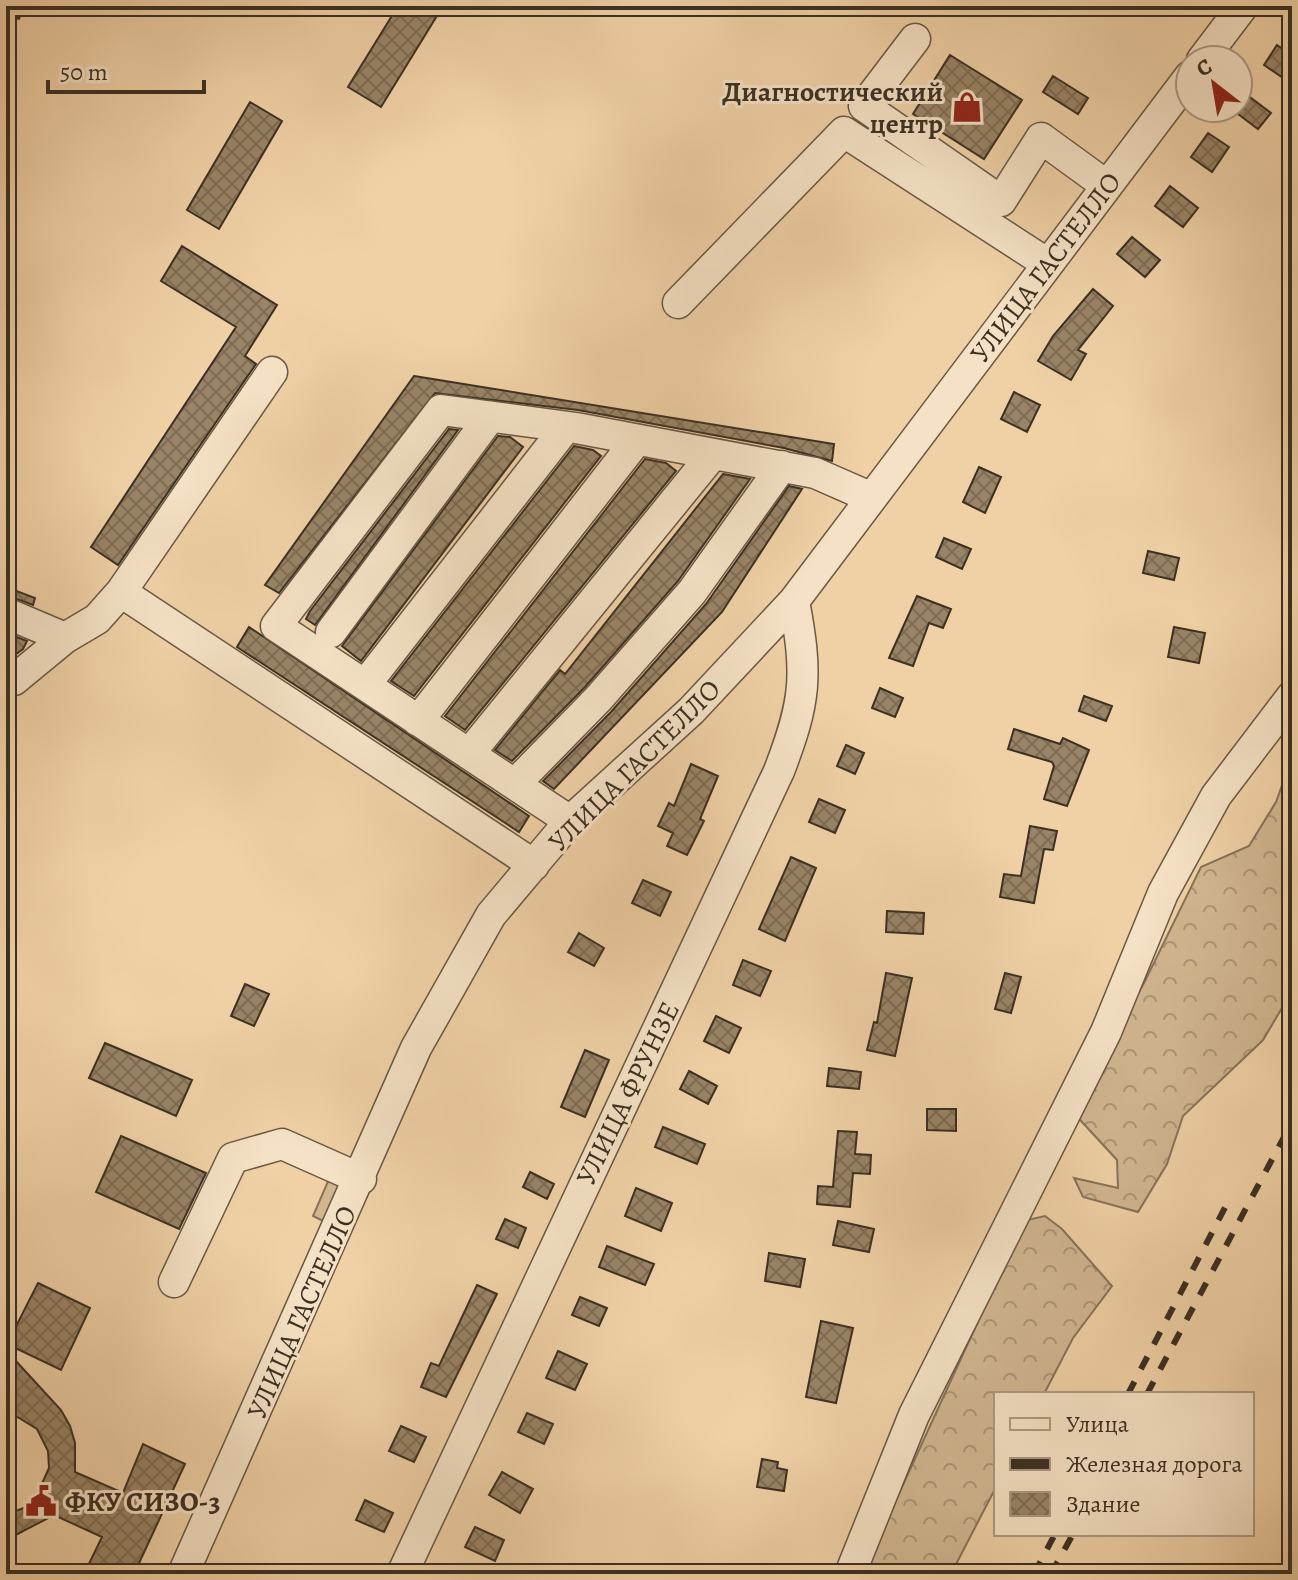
<svg xmlns="http://www.w3.org/2000/svg" width="1298" height="1580" font-family="Alegreya,serif">
	<style>
		.green { fill: #d1b690; stroke: #86735a; stroke-width: 2 }
		.forest { fill: url(#forest-crowns); stroke: #86735a; stroke-width: 2 }
		.building { fill: url(#building-cross-hatch); stroke: #3b3023; stroke-width: 2 }
		.lines { fill: none; stroke-linecap: round; stroke-linejoin: round }
		.minor-casing { stroke: #685844; stroke-width: 33 }
		.minor { stroke: #f5e1c5; stroke-width: 30 }
		.rail { stroke: #3b3023; stroke-width: 6; stroke-dasharray: 14 14; stroke-linecap: butt }
		.labels { text-anchor: middle; stroke-width: 6; stroke-linejoin: round; paint-order: stroke }
		.poi-label { font-size: 28px; font-weight: bold; fill: #3b3023; stroke: #f5e1c5; text-anchor: end }
		.street-label { font-size: 28px; fill: #3b3023; stroke: #f5e1c5 }
	</style>
	<defs>
		<pattern id="forest-crowns" width="20" height="18" patternUnits="userSpaceOnUse" patternTransform="scale(2)"><rect width="20" height="18" fill="#d1b690"/><path d="M2 6a3 3 0 1 1 6 0M12 15a3 3 0 1 1 6 0" fill="none" stroke="#ab9475"/></pattern>
		<pattern id="building-cross-hatch" width="8" height="8" patternUnits="userSpaceOnUse" patternTransform="scale(2)"><rect width="8" height="8" fill="#998467"/><path d="M0 0l8 8M0 8l8-8" fill="none" stroke="#7e6c54"/></pattern>
	</defs>
	<rect width="100%" height="100%" fill="#f0d1a6"/>
	<filter id="stains"><feTurbulence type="fractalNoise" baseFrequency=".0025" numOctaves="4"/><feColorMatrix values="0 0 0 0 .2 0 0 0 0 .09 0 0 0 0 .02 0 0 0 .5 -.17"/></filter>
	<radialGradient id="worn" r=".72"><stop offset=".6" stop-color="#630" stop-opacity="0"/><stop offset="1" stop-color="#630" stop-opacity=".3"/></radialGradient>
	<path class="green" d="M329 1179 346 1186 329 1224 313 1216Z"/>
	<path class="forest" d="M1292 726V991L1263 1040 1183 1116 1167 1164 1138 1212 1083 1197 1074 1178 1118 1188 1117 1160 1071 1110 1144 983 1201 867 1249 846 1276 802 1290 763 1289 731Z
		M1045 1216 1062 1229 1112 1286 1073 1338 1044 1394H996V1487L951 1574H862L1010 1252 1018 1222Z"/>
	<path class="building" d="M398 6H443L381 107 348 87Z
		M1277 45 1292 55V84L1264 65Z
		M950 55 1022 100 984 159 913 114Z
		M1053 76 1088 98 1078 114 1043 92Z
		M1238 88 1271 113 1258 129 1238 114Z
		M250 102 282 121 219 229 187 210Z
		M1208 133 1229 147 1212 172 1191 157Z
		M1170 186 1198 208 1183 227 1155 206Z
		M1132 237 1160 260 1145 277 1117 254Z
		M182 246 277 305 245 356 256 364 118 565 91 547 236 327 161 281Z
		M1093 289 1113 306 1078 350 1086 354 1071 380 1038 361 1053 336Z
		M414 376 834 444 832 461 784 448 578 410 435 393 279 593 265 585Z
		M1014 392 1040 405 1027 432 1001 419Z
		M449 429 458 430 315 625 306 619 310 611Z
		M498 436 510 437 523 447 361 661 342 646Z
		M574 446 593 450 601 456 414 696 391 681Z
		M645 459 666 463 676 471 465 730 445 716Z
		M979 467 1001 477 985 513 963 502Z
		M723 474 750 479 678 581 585 687 512 761 495 750 560 670 565 674Z
		M789 486 802 489 722 612 554 789 543 781 611 712 706 604Z
		M944 538 971 549 962 569 936 557Z
		M1148 551 1179 558 1174 580 1143 573Z
		M6 587 35 598 33 605 6 595Z
		M917 596 951 609 943 628 929 623 913 666 889 658Z
		M249 627 529 816 519 832 237 647Z
		M1174 627 1205 633 1199 663 1168 657Z
		M6 633 27 641 23 649 6 661Z
		M880 688 903 698 895 717 872 708Z
		M1084 696 1112 706 1106 721 1079 711Z
		M1014 729 1060 744 1063 738 1089 750 1067 806 1044 799 1054 766 1052 762 1008 749Z
		M846 745 864 753 855 774 837 766Z
		M691 764 718 776 700 819 704 821 687 855 667 846 673 833 658 826 669 803 674 806Z
		M819 799 845 810 835 833 809 822Z
		M1030 826 1057 831 1053 850 1044 849 1034 903 1000 897 1004 874 1021 876Z
		M791 857 816 868 785 941 759 929Z
		M643 880 671 892 660 916 632 903Z
		M887 911 924 913 923 934 886 932Z
		M579 933 604 948 594 966 568 952Z
		M743 960 771 971 760 996 733 985Z
		M886 973 912 978 895 1056 867 1050 874 1022 877 1023Z
		M1005 973 1021 977 1011 1013 995 1009Z
		M245 984 269 994 254 1026 231 1016Z
		M716 1016 741 1028 729 1053 704 1041Z
		M105 1043 192 1080 176 1116 89 1078Z
		M585 1050 609 1060 585 1117 561 1107Z
		M829 1068 861 1072 859 1089 827 1086Z
		M689 1071 717 1086 708 1104 680 1089Z
		M927 1109H956V1131L927 1130Z
		M663 1127 705 1144 697 1164 655 1147Z
		M838 1131 857 1132 855 1154 871 1155 870 1174 853 1173 850 1207 817 1204 818 1186 833 1187Z
		M121 1136 206 1173 179 1229 96 1192Z
		M530 1172 554 1184 547 1199 523 1187Z
		M636 1188 672 1203 661 1231 625 1216Z
		M505 1219 526 1228 518 1248 496 1239Z
		M838 1221 874 1229 869 1252 833 1245Z
		M607 1246 654 1264 645 1285 599 1267Z
		M769 1253 805 1259 800 1287 765 1281Z
		M38 1283 90 1308 61 1370 7 1344Z
		M477 1285 497 1294 446 1397 421 1387 431 1363 439 1366Z
		M580 1297 607 1308 599 1326 572 1315Z
		M821 1321 853 1328 836 1403 806 1397Z
		M558 1351 587 1364 575 1390 546 1378Z
		M15 1360 61 1410 70 1426 75 1443V1472L123 1493 143 1444 185 1464 134 1574H84L102 1537 54 1515 6 1540V1515L26 1507 36 1497 49 1468 48 1451 37 1429 6 1410V1379Z
		M527 1413 553 1424 544 1444 518 1432Z
		M401 1426 426 1437 414 1462 389 1451Z
		M762 1459 778 1462 777 1468 787 1470 784 1491 757 1487Z
		M502 1472 533 1489 520 1513 489 1495Z
		M365 1500 393 1513 384 1532 356 1520Z
		M475 1527 504 1540 495 1561 465 1547Z"/>
	<g class="lines">
		<defs>
			<path id="minor" d="M915 39 864 106 1001 201 1041 138 1107 186
				M1202 60 1243 6
				M678 303 844 132 1048 264
				M272 372 121 592 534 865
				M6 613 65 638 97 619 121 592
				M331 632 490 417
				M6 679 14 680 65 638
				M365 685 566 427
				M418 721 636 441
				M469 754 713 454
				M515 784 598 699 692 592 782 466
				M570 821 276 626 441 410 576 428 815 473 870 497
				M174 1282 233 1158 282 1144 361 1179
				M183 1574 416 1048 491 915 570 821 691 711 794 601 1190 76
				M402 1574 779 771C806 701 808 675 794 601
				M850 1574 914 1415 1106 1032 1163 893 1216 796 1292 696"/>
		</defs>
		<use href="#minor" class="minor-casing"/>
		<use href="#minor" class="minor"/>
		<path class="rail" d="M6 45 22 6
			M1128 1394 1230 1198
			M1147 1394 1292 1122
			M1034 1574 1055 1534
			M1051 1574 1073 1534"/>
	</g>
	<defs>
		<symbol id="shop-bare" viewBox="-9 -9 18 18"><path d="M-5-2.5h2.3a2.7 3.5 0 0 1 5.4 0H5L5.5 6h-11ZM-1.5-2.5h3a1.5 2.3 0 0 0-3 0Z" fill="#8f2418" stroke="#f5e1c5" stroke-width="2.5" paint-order="stroke"/></symbol>
		<symbol id="civic-bare" viewBox="-9 -9 18 18"><path d="M-.6-6.5H3V-4.5H.6V-3L4-1V1h2V6H-6V1h2V-1L-.6-3ZM-1.2 2.5V6h2.4V2.5Z" fill="#8f2418" stroke="#f5e1c5" stroke-width="2.5" paint-order="stroke"/></symbol>
	</defs>
	<g fill-rule="evenodd">
		<use href="#shop-bare" x="945" y="85" width="44" height="44"/>
		<use href="#civic-bare" x="19" y="1479" width="44" height="44"/>
	</g>
	<g class="labels">
		<g class="poi-label">
			<text x="943" y="101">Диагностический<tspan x="943" dy="32">центр</tspan></text>
			<text x="65" y="1511" text-anchor="start">ФКУ СИЗО-3</text>
		</g>
		<g class="street-label">
			<text transform="translate(1045 267) rotate(-53)" y="10">УЛИЦА ГАСТЕЛЛО</text>
			<text transform="translate(634 765) rotate(-45)" y="10">УЛИЦА ГАСТЕЛЛО</text>
			<text transform="translate(627 1093) rotate(-64)" y="10">УЛИЦА ФРУНЗЕ</text>
			<text transform="translate(301 1312) rotate(-66)" y="10">УЛИЦА ГАСТЕЛЛО</text>
		</g>
	</g>
	<rect width="1298" height="1580" fill="none" stroke="#f0d1a6" stroke-width="32"/>
	<rect x="8" y="8" width="1282" height="1564" fill="none" stroke="#3b3023" stroke-width="4"/>
	<rect x="16" y="16" width="1266" height="1548" fill="none" stroke="#3b3023" stroke-width="2"/>
	<rect x="994" y="1392" width="260" height="144" fill="#f5e1c5" stroke="#ab9a84" stroke-width="2"/>
	<rect x="1010" y="1418" width="40" height="12" fill="#f5e1c5" stroke="#ab9a84" stroke-width="2"/>
	<text x="1066" y="1432" font-size="24" fill="#3b3023">Улица</text>
	<rect x="1010" y="1458" width="40" height="12" fill="#3b3023" stroke="#ab9a84" stroke-width="2"/>
	<text x="1066" y="1472" font-size="24" fill="#3b3023">Железная дорога</text>
	<rect x="1010" y="1492" width="40" height="24" fill="url(#building-cross-hatch)" stroke="#ab9a84" stroke-width="2"/>
	<text x="1066" y="1512" font-size="24" fill="#3b3023">Здание</text>
	<g transform="translate(1214 84) rotate(329)"><circle r="38" fill="#f5e1c5" stroke="#ab9a84" stroke-width="2"/>
	<path d="M0-6L14 30L0 20L-14 30Z" fill="#8f2418"/>
	<text y="-12" font-size="22" font-weight="bold" text-anchor="middle" fill="#3b3023">С</text>
	</g>
	<path d="M48 80v12h156v-12" fill="none" stroke="#3b3023" stroke-width="4"/>
	<text x="60" y="80" font-size="24" fill="#3b3023" stroke="#f5e1c5" stroke-width="6" paint-order="stroke">50 m</text>
	<rect width="100%" height="100%" filter="url(#stains)"/>
	<rect width="100%" height="100%" fill="url(#worn)"/>
</svg>
